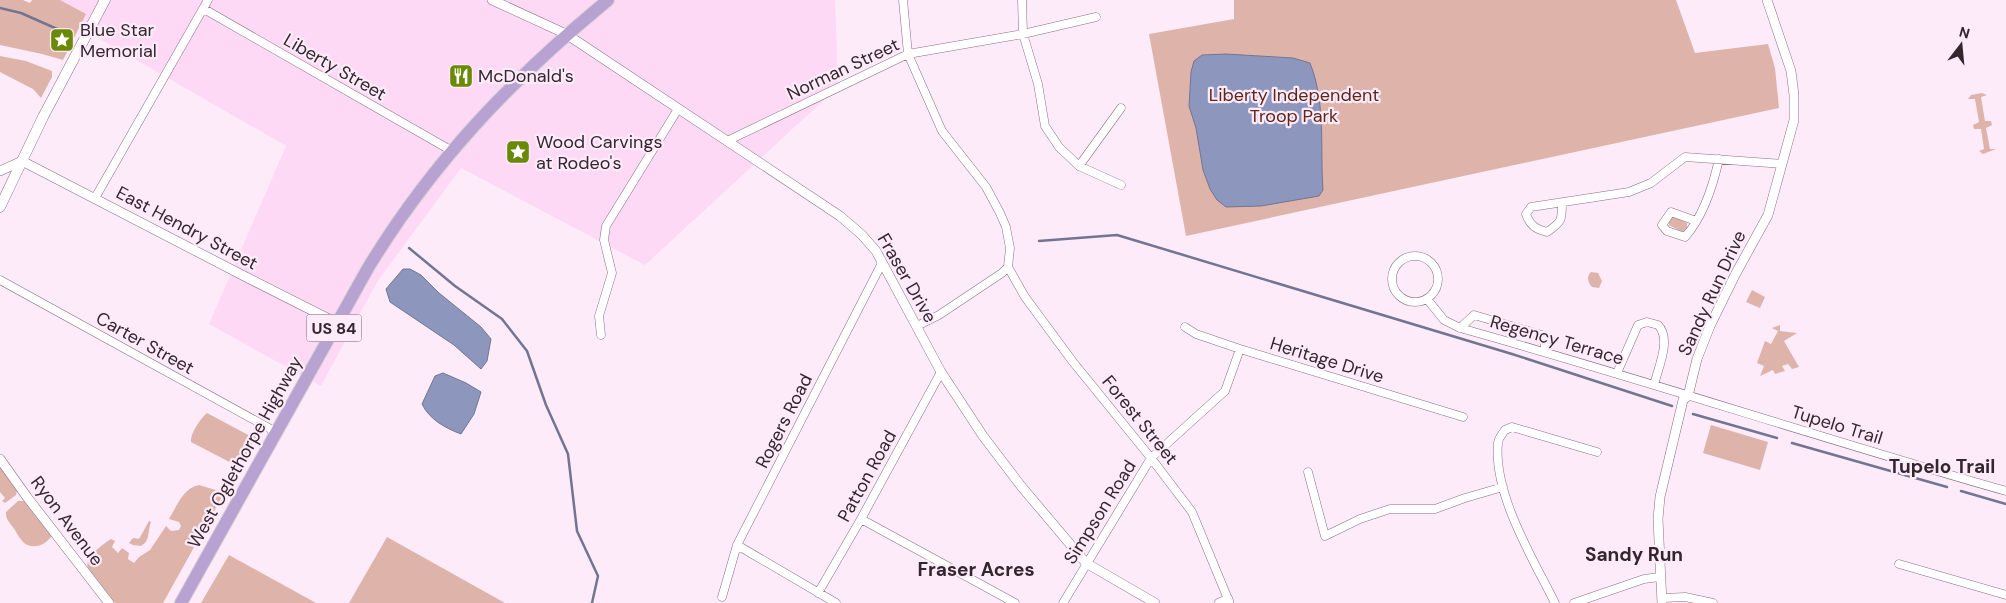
<svg xmlns="http://www.w3.org/2000/svg" width="2006" height="603" font-family="'DM Sans',sans-serif">
	<style>
		.built { fill: #fdd9f5 }
		.green { fill: #deb4aa }
		.water { fill: #8d97bd; stroke: #727592 }
		.lines { fill: none; stroke-linecap: round; stroke-linejoin: round }
		.stream { stroke: #727592; stroke-width: 2.5 }
		.minor-casing { stroke: #8a6f84; stroke-width: 9 }
		.tertiary-casing { stroke: #8a6f84; stroke-width: 10 }
		.secondary-casing { stroke: #8a6f84; stroke-width: 11 }
		.trunk-casing { stroke: #d6d4d5; stroke-width: 14 }
		.minor { stroke: #fff; stroke-width: 8 }
		.tertiary { stroke: #fff; stroke-width: 9 }
		.secondary { stroke: #fff; stroke-width: 10 }
		.trunk { stroke: #b7a2d2; stroke-width: 12 }
		.labels { text-anchor: middle; stroke-width: 4.5; stroke-linejoin: round; paint-order: stroke }
		.shield { fill: #fdebf9; stroke: #6f616c; stroke-width: 1 }
		.shield-label { font-size: 16px; font-weight: bold; fill: #32262f }
		.poi-label { font-size: 18px; fill: #32262f; stroke: #fdebf9; text-anchor: start }
		.street-label { font-size: 18px; fill: #32262f; stroke: #fdebf9 }
		.park-label { font-size: 18px; fill: #5f2518; stroke: #fdebf9 }
		.neighbourhood-label { font-size: 19px; font-weight: bold; fill: #32262f; stroke: #fdebf9 }
	</style>
	<rect width="100%" height="100%" fill="#fdebf9"/>
	<path class="built" d="M32 0H835L838 87 645 265 461 168 377 282 321 386 209 324 286 146Z"/>
	<path class="green" d="M0 0H23L30 3 32 0H60L86 14 63 60 42 54 0 45Z
		M1234 0H1676L1695 53 1768 44 1775 68 1779 108 1186 236 1149 34 1234 19Z
		M0 56 26 61 52 71V77L41 98 33 89 0 72Z
		M1982 93 1987 95 1981 97 1985 121H1991L1992 125 1986 128 1990 149H1996L1983 154 1979 151 1984 149 1981 129H1974L1973 125 1979 122 1975 99H1968L1971 95Z
		M1673 216 1687 223V230L1682 232 1669 225V219Z
		M1591 272 1598 273 1602 281 1599 288 1592 287C1588 283 1586 277 1591 272Z
		M1752 290 1765 297 1760 308 1746 302Z
		M1780 325V331L1797 333 1784 341 1799 367 1792 369 1788 364 1782 366 1785 371 1775 374 1773 370 1760 376 1764 366 1757 363 1765 341 1771 344 1778 331 1772 328Z
		M207 413 252 437 255 433 258 434 239 467 191 442C190 434 200 419 207 413Z
		M1711 425 1768 442 1760 470 1703 453Z
		M0 467 17 490 16 495 5 503 2 501 5 498 0 492Z
		M199 485 219 491 222 497 163 603H115L88 568C84 557 102 545 111 539L115 541 112 547 118 553 122 548 129 553 128 559 134 563 139 557 150 550 166 526 171 531 179 530 181 526 179 522 169 519C177 506 183 488 199 485Z
		M18 501H25L52 535C47 545 33 550 24 543 20 539 17 534 15 530 11 524 5 519 6 512Z
		M149 521 151 522C147 532 151 540 141 546L133 545 129 543 133 538 139 539Z
		M387 537 505 603H349Z
		M229 555 316 603H201Z"/>
	<path class="water" d="M1226 54 1293 58 1310 63C1326 103 1320 148 1323 190L1319 196 1261 206 1226 207 1217 200 1210 189 1203 170 1196 128 1189 106 1191 72 1194 61 1202 55Z
		M403 269H410L421 275 439 293 481 327 491 339 487 361 481 369 454 345 390 302 386 289Z
		M443 373 466 383 481 392 474 414 461 434C445 428 429 419 422 404L435 376Z"/>
	<g class="lines">
		<path class="stream" d="M0 8 21 13 73 36
			M1039 241 1117 235 1512 354 1672 406
			M409 248 455 286 502 319 527 351 546 405 568 454 577 531 598 576 592 603
			M1693 414 1777 438
			M1792 443 1947 487
			M1961 491 2006 504"/>
		<defs>
			<path id="minor" d="M903 0 908 54 942 131 986 187 1000 213 1006 227 1010 248 1008 267 1002 273 939 315 917 326
				M1022 0 1023 34 1038 84 1045 126 1059 147 1079 166 1121 185
				M204 9 452 151
				M727 141 908 54 1023 34 1096 17
				M1079 166 1121 108
				M95 198 208 0
				M1562 203C1562 220 1562 222 1547 232 1536 229 1530 226 1526 214L1531 207 1629 192 1651 183 1685 157 1782 164
				M1696 221 1671 212 1662 225 1667 231 1685 237C1703 217 1713 186 1719 159
				M1392 279a23 23 0 1 1 46 0a23 23 0 1 1-46 0Z
				M1008 267 1025 297 1073 362 1151 458 1192 512 1228 599
				M0 280 276 432
				M1427 299 1444 320 1460 328C1643 379 1823 439 2006 491
				M1185 327 1196 334 1240 349 1463 417
				M1460 328 1474 315 1545 336V351
				M601 335 599 316 612 273 604 240 606 226 678 109
				M1617 373 1638 325 1647 322 1658 325C1672 339 1658 368 1654 385
				M1308 472 1325 536 1360 519 1390 509H1435L1465 498 1503 487
				M861 519 1015 603
				M737 545 836 603
				M1899 564 2006 595
				M818 593 861 519 941 372
				M722 597 737 545 882 263
				M1663 598 1685 597 1713 603
				M1063 603 1151 458 1225 391 1240 349
				M1555 603C1533 559 1493 494 1498 443 1498 439 1502 434 1505 430L1512 427 1597 452
				M1574 603 1644 579 1660 577"/>
			<path id="tertiary" d="M492 0 566 34 840 216 862 235 876 251 941 372 983 436 1021 486 1086 563 1155 603
				M0 171 22 161 246 277 337 323
				M0 459 27 497 109 603
				M1219 603 1228 599 1229 603
				M1662 603 1658 519 1660 497 1683 400 1688 396 1697 359 1710 326 1735 275 1768 215 1794 120V95L1791 71 1767 0"/>
			<path id="secondary" d="M0 207 43 117 105 0"/>
			<path id="trunk" d="M181 603 368 268C433 161 512 79 608 0"/>
		</defs>
		<use href="#minor" class="minor-casing"/>
		<use href="#tertiary" class="tertiary-casing"/>
		<use href="#secondary" class="secondary-casing"/>
		<use href="#trunk" class="trunk-casing"/>
		<use href="#minor" class="minor"/>
		<use href="#tertiary" class="tertiary"/>
		<use href="#secondary" class="secondary"/>
		<use href="#trunk" class="trunk"/>
	</g>
	<defs>
		<symbol id="sight-square" viewBox="-11 -11 22 22"><rect x="-9" y="-9" width="18" height="18" rx="4" fill="#698907" stroke="#fdebf9"/><path d="M0-6L1.8-2.2L6-1.7L2.9 1.2L3.7 5.4L0 3.3L-3.7 5.4L-2.9 1.2L-6-1.7L-1.8-2.2Z" fill="#fff"/></symbol>
		<symbol id="restaurant-square" viewBox="-11 -11 22 22"><rect x="-9" y="-9" width="18" height="18" rx="4" fill="#698907" stroke="#fdebf9"/><path d="M-5-6h1v4h1v-4h1v4h1v-4h1v5L-1.5 .5V6h-2V.5L-5-1ZM5-6V6H3V1.5H1.5Q1.5-4 5-6Z" fill="#fff"/></symbol>
	</defs>
	<g fill-rule="evenodd">
		<use href="#sight-square" x="48" y="26" width="28" height="28"/>
		<use href="#restaurant-square" x="447" y="62" width="28" height="28"/>
		<use href="#sight-square" x="504" y="138" width="28" height="28"/>
	</g>
	<g class="labels">
		<rect class="shield" x="306.5" y="314.5" width="55" height="27" rx="4"/>
		<g class="shield-label">
			<text x="334" y="334">US 84</text>
		</g>
		<g class="poi-label">
			<text x="80" y="36">Blue Star<tspan x="80" dy="21">Memorial</tspan></text>
			<text x="478" y="82">McDonald's</text>
			<text x="536" y="148">Wood Carvings<tspan x="536" dy="21">at Rodeo's</tspan></text>
		</g>
		<g class="street-label">
			<text transform="translate(335 67) rotate(30)" y="6">Liberty Street</text>
			<text transform="translate(843 69) rotate(-25)" y="6">Norman Street</text>
			<text transform="translate(187 228) rotate(28)" y="6">East Hendry Street</text>
			<text transform="translate(907 278) rotate(60)" y="6">Fraser Drive</text>
			<text transform="translate(1712 293) rotate(-65)" y="6">Sandy Run Drive</text>
			<text transform="translate(1557 340) rotate(16)" y="6">Regency Terrace</text>
			<text transform="translate(145 343) rotate(29)" y="6">Carter Street</text>
			<text transform="translate(1327 360) rotate(17)" y="6">Heritage Drive</text>
			<text transform="translate(1140 420) rotate(51)" y="6">Forest Street</text>
			<text transform="translate(784 421) rotate(-63)" y="6">Rogers Road</text>
			<text transform="translate(1837 425) rotate(17)" y="6">Tupelo Trail</text>
			<text transform="translate(245 452) rotate(-61)" y="6">West Oglethorpe Highway</text>
			<text transform="translate(867 476) rotate(-61)" y="6">Patton Road</text>
			<text transform="translate(1100 512) rotate(-58)" y="6">Simpson Road</text>
			<text transform="translate(67 521) rotate(53)" y="6">Ryon Avenue</text>
		</g>
		<g class="park-label">
			<text x="1294" y="101">Liberty Independent<tspan x="1294" dy="21">Troop Park</tspan></text>
		</g>
		<g class="neighbourhood-label">
			<text x="1942" y="473">Tupelo Trail</text>
			<text x="1634" y="561">Sandy Run</text>
			<text x="976" y="576">Fraser Acres</text>
		</g>
	</g>
	<g transform="translate(1961 45) rotate(16)" stroke="#fdebf9" stroke-width="4" paint-order="stroke">
	<path d="M0-4L9 19L0 12L-9 19Z" fill="#32262f"/>
	<text y="-8" font-size="14" font-weight="bold" text-anchor="middle" fill="#32262f">N</text>
	</g>
</svg>
